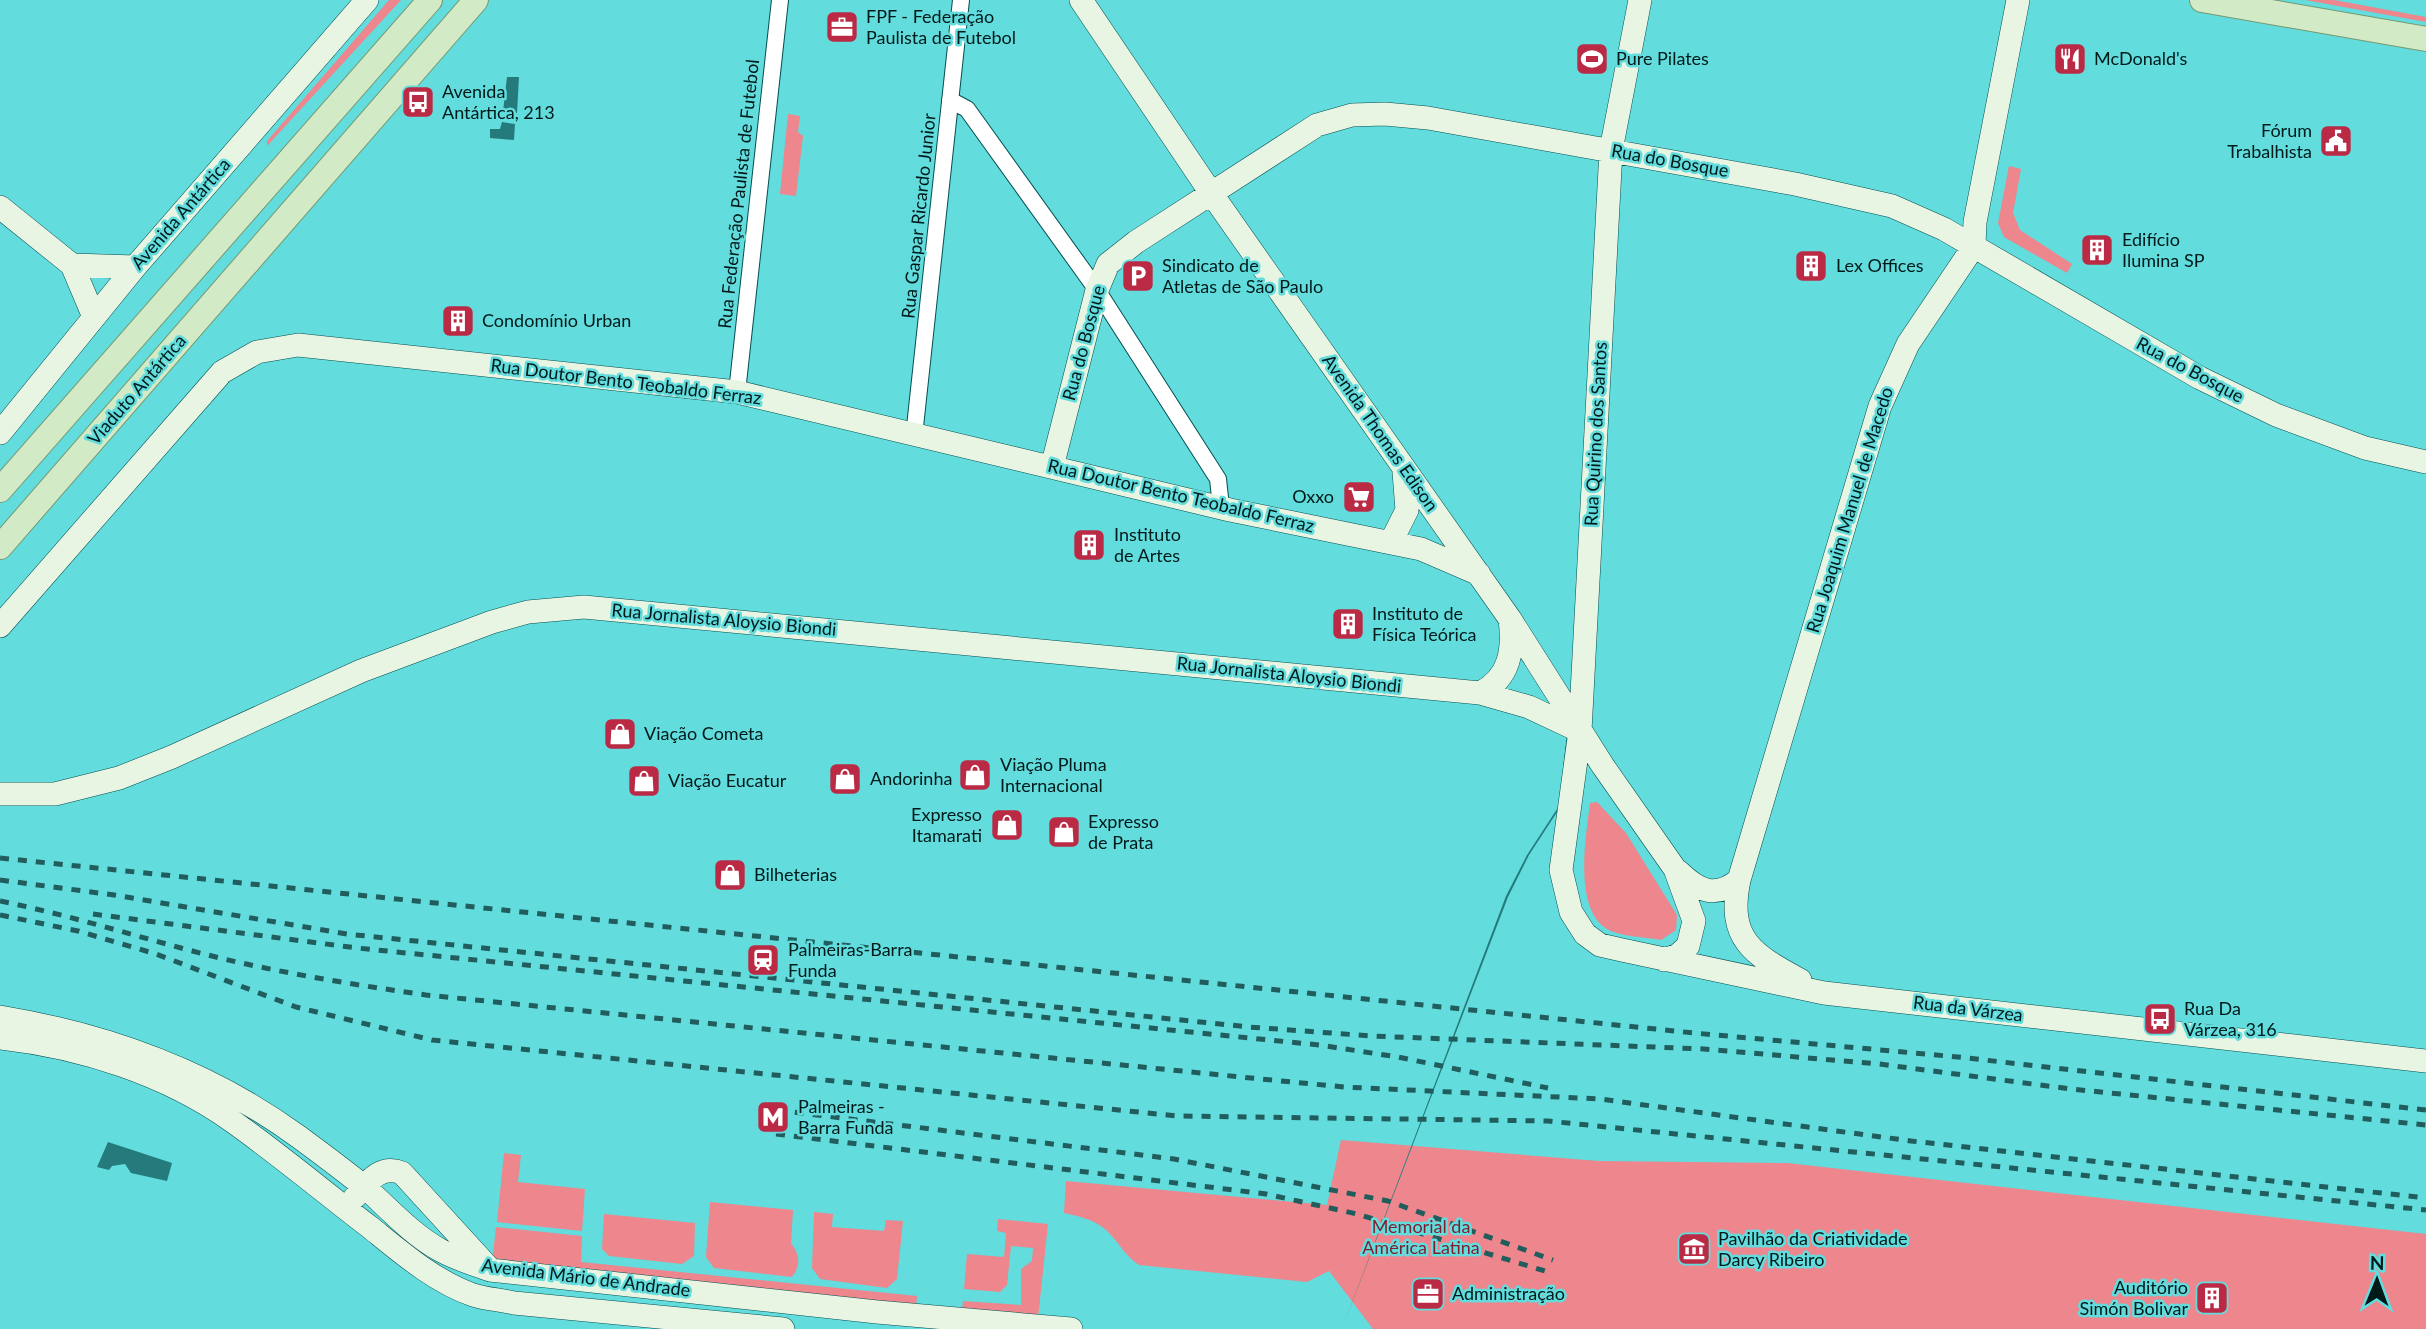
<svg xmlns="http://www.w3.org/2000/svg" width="2426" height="1329" font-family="Lato,sans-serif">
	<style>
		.green { fill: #ed868d }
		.water { fill: #257b7b }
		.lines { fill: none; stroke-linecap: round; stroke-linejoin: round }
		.street-casing { stroke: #044f50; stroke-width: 18 }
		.secondary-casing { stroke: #044f50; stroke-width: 24 }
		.primary-casing { stroke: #759971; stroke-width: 26 }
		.street { stroke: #fff; stroke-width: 16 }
		.secondary { stroke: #e8f5e2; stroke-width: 23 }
		.primary { stroke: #d2ebc6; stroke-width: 24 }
		.rail { stroke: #225d5d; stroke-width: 5; stroke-dasharray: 9 9; stroke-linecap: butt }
		.labels { text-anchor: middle; stroke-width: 5; stroke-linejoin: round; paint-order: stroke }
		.poi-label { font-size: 18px; fill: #001919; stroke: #62dcdd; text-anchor: start }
		.street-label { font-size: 18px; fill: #001919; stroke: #62dcdd }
		.park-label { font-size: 18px; fill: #7e1e2e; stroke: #62dcdd }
	</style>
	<rect width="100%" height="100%" fill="#62dcdd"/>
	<path class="green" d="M389 0H401L267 146V141Z
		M2305 0H2334L2426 17V22Z
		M788 114 800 116 798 132 803 136 796 196 780 194Z
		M2009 166 2021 169 2013 213 2020 230 2072 264 2067 273 2004 237 1998 223Z
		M1597 802 1626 833 1677 915 1676 930 1661 940C1646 937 1621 937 1607 929 1573 908 1586 836 1590 803Z
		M1341 1140 1599 1161 1787 1163 2426 1234V1329H1373L1329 1271 1307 1282 1139 1265C1123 1255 1116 1236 1101 1226 1089 1218 1077 1216 1064 1213L1066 1181 1327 1205Z
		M504 1153 521 1155 518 1182 585 1189 582 1231 497 1222Z
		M710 1202 793 1210 791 1243C800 1255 801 1265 792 1277L714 1268 706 1257Z
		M814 1212 833 1214 832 1227 884 1231 886 1220 903 1221 897 1279 887 1288 820 1279 812 1268Z
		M604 1214 695 1223 694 1256 682 1264 609 1256 602 1249Z
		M998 1219 1048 1224 1038 1318 962 1310 963 1301 1021 1305V1269L1032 1261 1033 1248 1011 1246 1007 1285 1000 1292 964 1289 967 1254 1004 1257 1006 1233 997 1231Z
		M496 1227 582 1236 581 1262 917 1296 916 1306 492 1263Z"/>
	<path class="water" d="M507 77H519L517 113 503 111Z
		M502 122 515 124 514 140 490 138V129H500Z
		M1610 145 1586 568 1561 806 1529 855 1508 897 1342 1329 1506 896 1527 855 1559 806 1585 568Z
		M108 1142 172 1163 167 1181 131 1173 125 1164 112 1166 109 1170 97 1167Z"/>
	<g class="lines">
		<defs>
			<path id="street" d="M950 100 967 109 1097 290 1218 479 1221 507
				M737 392 780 0
				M914 436 961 0"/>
			<path id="secondary" d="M1081 0 1211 193 1510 619 1603 766 1675 869 1694 921 1688 946 1678 955 1664 960
				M1640 0 1611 150 1580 731 1561 870 1571 912 1585 934 1600 945 1622 950 1824 993 2426 1061
				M0 207 72 265 94 317
				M72 265 135 267
				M0 433 135 267 367 0
				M1052 467 1097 290 1108 264 1136 242 1317 125 1352 115 1385 114 1428 118 1795 184 1892 206 1944 229 2200 378 2276 415 2365 448 2426 462
				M1391 542 1407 510 1404 472
				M0 626 222 372 257 352 298 345 737 392 1230 510 1421 549 1479 574
				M1480 693C1510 678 1514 650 1510 619
				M0 794H55L119 778 172 757 361 671 492 622 528 612 584 607 1480 693 1529 707 1580 731
				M1679 872C1699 891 1715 899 1739 880
				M1800 980C1752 954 1727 939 1739 880L1880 406 1908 344 1974 246 1975 222 2018 0
				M0 1017C109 1035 210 1072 299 1137 322 1154 345 1171 367 1189 390 1210 413 1235 440 1250 456 1259 473 1264 490 1270L877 1312 1071 1329
				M0 1038C81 1047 166 1074 232 1121 280 1155 325 1193 371 1228 402 1253 434 1281 473 1295 486 1299 501 1300 514 1303L783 1329
				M355 1197C368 1182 380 1164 402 1173L488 1267"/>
			<path id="primary" d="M2202 0 2426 39
				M0 490 430 0
				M0 547 476 0"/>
		</defs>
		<use href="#street" class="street-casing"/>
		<use href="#secondary" class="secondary-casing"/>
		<use href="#primary" class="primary-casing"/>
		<use href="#street" class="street"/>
		<use href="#secondary" class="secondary"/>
		<use href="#primary" class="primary"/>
		<path class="rail" d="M0 858 1694 1033 1958 1057 2426 1110
			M0 880 114 895 347 934 1249 1027 1372 1036 1704 1049 1879 1064 2071 1089 2426 1125
			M0 901C80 917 158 944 237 962 300 976 363 986 426 995L1251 1078 1344 1087 1600 1099 1911 1141 2426 1198
			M93 914 357 948 1319 1045 1398 1057 1548 1088
			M0 915 78 931 156 954 296 1007 432 1040 1177 1116 1548 1121 2426 1210
			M777 1110 1174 1159 1388 1201 1553 1260
			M776 1134 1266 1194 1357 1214 1545 1271"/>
	</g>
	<defs>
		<symbol id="office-square" viewBox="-11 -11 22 22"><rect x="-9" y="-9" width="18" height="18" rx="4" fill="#bb2a45" stroke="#62dcdd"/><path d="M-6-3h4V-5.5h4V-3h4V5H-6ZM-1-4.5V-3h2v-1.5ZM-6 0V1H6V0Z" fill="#fff"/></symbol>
		<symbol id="stadium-square" viewBox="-11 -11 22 22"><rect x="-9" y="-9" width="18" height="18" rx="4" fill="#bb2a45" stroke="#62dcdd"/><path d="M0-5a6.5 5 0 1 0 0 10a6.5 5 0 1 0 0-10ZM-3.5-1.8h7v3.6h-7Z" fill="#fff"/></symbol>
		<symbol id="restaurant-square" viewBox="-11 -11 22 22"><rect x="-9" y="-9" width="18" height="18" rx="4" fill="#bb2a45" stroke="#62dcdd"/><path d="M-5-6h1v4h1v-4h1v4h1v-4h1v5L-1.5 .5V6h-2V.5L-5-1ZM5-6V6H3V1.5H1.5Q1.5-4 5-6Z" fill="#fff"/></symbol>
		<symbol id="bus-square" viewBox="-11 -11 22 22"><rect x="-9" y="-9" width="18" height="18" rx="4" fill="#bb2a45" stroke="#62dcdd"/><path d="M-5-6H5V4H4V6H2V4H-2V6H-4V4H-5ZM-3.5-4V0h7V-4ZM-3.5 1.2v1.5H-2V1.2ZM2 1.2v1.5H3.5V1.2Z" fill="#fff"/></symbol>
		<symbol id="civic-square" viewBox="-11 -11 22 22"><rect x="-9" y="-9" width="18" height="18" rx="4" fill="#bb2a45" stroke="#62dcdd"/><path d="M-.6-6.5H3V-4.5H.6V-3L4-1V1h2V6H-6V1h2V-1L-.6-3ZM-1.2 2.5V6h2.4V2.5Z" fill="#fff"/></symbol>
		<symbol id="building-square" viewBox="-11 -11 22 22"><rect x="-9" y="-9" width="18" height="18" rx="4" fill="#bb2a45" stroke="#62dcdd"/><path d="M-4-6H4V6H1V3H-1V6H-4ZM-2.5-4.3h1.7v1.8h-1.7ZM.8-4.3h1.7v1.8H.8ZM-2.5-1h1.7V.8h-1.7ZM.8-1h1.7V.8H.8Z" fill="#fff"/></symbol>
		<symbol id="parking-square" viewBox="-11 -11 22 22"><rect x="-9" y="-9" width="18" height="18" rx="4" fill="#bb2a45" stroke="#62dcdd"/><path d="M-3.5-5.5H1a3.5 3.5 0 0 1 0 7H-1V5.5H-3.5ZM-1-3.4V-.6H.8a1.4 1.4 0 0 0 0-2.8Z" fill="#fff"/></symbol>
		<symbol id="supermarket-square" viewBox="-11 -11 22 22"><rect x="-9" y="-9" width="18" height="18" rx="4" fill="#bb2a45" stroke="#62dcdd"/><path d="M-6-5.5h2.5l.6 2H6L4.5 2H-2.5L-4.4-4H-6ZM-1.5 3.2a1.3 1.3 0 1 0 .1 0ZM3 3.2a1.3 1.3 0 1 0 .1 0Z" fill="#fff"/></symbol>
		<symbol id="shop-square" viewBox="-11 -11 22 22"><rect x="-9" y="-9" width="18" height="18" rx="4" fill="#bb2a45" stroke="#62dcdd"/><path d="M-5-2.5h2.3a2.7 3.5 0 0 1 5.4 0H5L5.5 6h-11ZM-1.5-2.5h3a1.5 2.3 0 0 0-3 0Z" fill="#fff"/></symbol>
		<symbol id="station-square" viewBox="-11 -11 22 22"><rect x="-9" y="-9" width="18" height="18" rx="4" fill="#bb2a45" stroke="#62dcdd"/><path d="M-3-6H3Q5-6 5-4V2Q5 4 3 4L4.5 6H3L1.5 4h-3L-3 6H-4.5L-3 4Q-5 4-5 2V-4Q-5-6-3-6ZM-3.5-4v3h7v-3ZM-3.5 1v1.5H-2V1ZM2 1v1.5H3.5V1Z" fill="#fff"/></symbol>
		<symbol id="metro-square" viewBox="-11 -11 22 22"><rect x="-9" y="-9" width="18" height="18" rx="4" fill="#bb2a45" stroke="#62dcdd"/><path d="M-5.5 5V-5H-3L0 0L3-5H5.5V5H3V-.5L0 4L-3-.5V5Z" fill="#fff"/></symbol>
		<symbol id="museum-square" viewBox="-11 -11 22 22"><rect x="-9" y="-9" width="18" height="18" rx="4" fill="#bb2a45" stroke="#62dcdd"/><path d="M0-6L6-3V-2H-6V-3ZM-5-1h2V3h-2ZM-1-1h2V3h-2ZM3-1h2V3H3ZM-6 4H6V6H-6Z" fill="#fff"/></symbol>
	</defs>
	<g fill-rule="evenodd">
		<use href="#office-square" x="823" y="8" width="38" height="38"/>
		<use href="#stadium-square" x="1573" y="40" width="38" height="38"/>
		<use href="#restaurant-square" x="2051" y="40" width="38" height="38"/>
		<use href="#bus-square" x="399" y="83" width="38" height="38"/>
		<use href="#civic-square" x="2317" y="122" width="38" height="38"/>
		<use href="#building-square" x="2078" y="231" width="38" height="38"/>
		<use href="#building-square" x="1792" y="247" width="38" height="38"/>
		<use href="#parking-square" x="1119" y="257" width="38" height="38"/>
		<use href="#building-square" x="439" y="302" width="38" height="38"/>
		<use href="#supermarket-square" x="1340" y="478" width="38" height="38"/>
		<use href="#building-square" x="1070" y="526" width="38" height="38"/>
		<use href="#building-square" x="1329" y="605" width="38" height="38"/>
		<use href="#shop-square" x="601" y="715" width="38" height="38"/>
		<use href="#shop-square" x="956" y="756" width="38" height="38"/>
		<use href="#shop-square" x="826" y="760" width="38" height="38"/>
		<use href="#shop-square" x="625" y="762" width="38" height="38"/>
		<use href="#shop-square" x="988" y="806" width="38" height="38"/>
		<use href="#shop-square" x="1045" y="813" width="38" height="38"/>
		<use href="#shop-square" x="711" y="856" width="38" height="38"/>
		<use href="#station-square" x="744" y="941" width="38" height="38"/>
		<use href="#bus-square" x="2141" y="1000" width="38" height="38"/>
		<use href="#metro-square" x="754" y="1098" width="38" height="38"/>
		<use href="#museum-square" x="1675" y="1230" width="38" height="38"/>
		<use href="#office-square" x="1409" y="1275" width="38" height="38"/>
		<use href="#building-square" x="2193" y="1279" width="38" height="38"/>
	</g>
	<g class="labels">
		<g class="poi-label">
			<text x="866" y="23">FPF - Federação<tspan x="866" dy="21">Paulista de Futebol</tspan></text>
			<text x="1616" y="65">Pure Pilates</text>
			<text x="2094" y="65">McDonald's</text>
			<text x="442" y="98">Avenida<tspan x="442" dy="21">Antártica, 213</tspan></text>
			<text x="2312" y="137" text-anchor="end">Fórum<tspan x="2312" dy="21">Trabalhista</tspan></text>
			<text x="2122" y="246">Edifício<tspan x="2122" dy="21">Ilumina SP</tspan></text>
			<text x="1162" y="272">Sindicato de<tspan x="1162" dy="21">Atletas de São Paulo</tspan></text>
			<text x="1836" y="272">Lex Offices</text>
			<text x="482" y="327">Condomínio Urban</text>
			<text x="1334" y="503" text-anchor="end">Oxxo</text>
			<text x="1114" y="541">Instituto<tspan x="1114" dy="21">de Artes</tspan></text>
			<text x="1372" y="620">Instituto de<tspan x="1372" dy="21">Física Teórica</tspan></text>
			<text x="644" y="740">Viação Cometa</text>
			<text x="1000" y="771">Viação Pluma<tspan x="1000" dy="21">Internacional</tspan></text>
			<text x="870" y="785">Andorinha</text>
			<text x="668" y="787">Viação Eucatur</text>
			<text x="982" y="821" text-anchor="end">Expresso<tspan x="982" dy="21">Itamarati</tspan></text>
			<text x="1088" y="828">Expresso<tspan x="1088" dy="21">de Prata</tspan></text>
			<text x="754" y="881">Bilheterias</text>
			<text x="788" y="956">Palmeiras-Barra<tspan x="788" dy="21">Funda</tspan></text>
			<text x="2184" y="1015">Rua Da<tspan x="2184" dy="21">Várzea, 316</tspan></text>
			<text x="798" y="1113">Palmeiras -<tspan x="798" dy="21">Barra Funda</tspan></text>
			<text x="1718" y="1245">Pavilhão da Criatividade<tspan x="1718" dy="21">Darcy Ribeiro</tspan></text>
			<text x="2188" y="1294" text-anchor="end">Auditório<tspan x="2188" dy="21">Simón Bolivar</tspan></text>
			<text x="1452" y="1300">Administração</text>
		</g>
		<g class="street-label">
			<text transform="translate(1670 161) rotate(10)" y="6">Rua do Bosque</text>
			<text transform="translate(739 194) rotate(-84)" y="6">Rua Federação Paulista de Futebol</text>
			<text transform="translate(181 214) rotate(-49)" y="6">Avenida Antártica</text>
			<text transform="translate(919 216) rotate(-84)" y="6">Rua Gaspar Ricardo Junior</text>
			<text transform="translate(1084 343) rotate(-75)" y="6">Rua do Bosque</text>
			<text transform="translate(2190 370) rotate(28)" y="6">Rua do Bosque</text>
			<text transform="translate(626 382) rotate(7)" y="6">Rua Doutor Bento Teobaldo Ferraz</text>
			<text transform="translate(137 390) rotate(-49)" y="6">Viaduto Antártica</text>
			<text transform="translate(1380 433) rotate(55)" y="6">Avenida Thomas Edison</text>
			<text transform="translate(1596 434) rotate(-87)" y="6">Rua Quirino dos Santos</text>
			<text transform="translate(1181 496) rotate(13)" y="6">Rua Doutor Bento Teobaldo Ferraz</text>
			<text transform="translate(1850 510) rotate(-73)" y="6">Rua Joaquim Manuel de Macedo</text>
			<text transform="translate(724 620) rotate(5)" y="6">Rua Jornalista Aloysio Biondi</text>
			<text transform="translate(1289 675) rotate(6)" y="6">Rua Jornalista Aloysio Biondi</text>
			<text transform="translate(1968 1009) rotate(7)" y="6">Rua da Várzea</text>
			<text transform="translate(586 1278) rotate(7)" y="6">Avenida Mário de Andrade</text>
		</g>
		<g class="park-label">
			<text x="1421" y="1233">Memorial da<tspan x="1421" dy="21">América Latina</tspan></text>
		</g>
	</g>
	<g transform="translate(2377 1280) rotate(1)" stroke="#62dcdd" stroke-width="5" paint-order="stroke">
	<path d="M0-5L12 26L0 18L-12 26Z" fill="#001919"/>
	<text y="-10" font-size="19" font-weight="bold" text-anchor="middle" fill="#001919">N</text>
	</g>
</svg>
